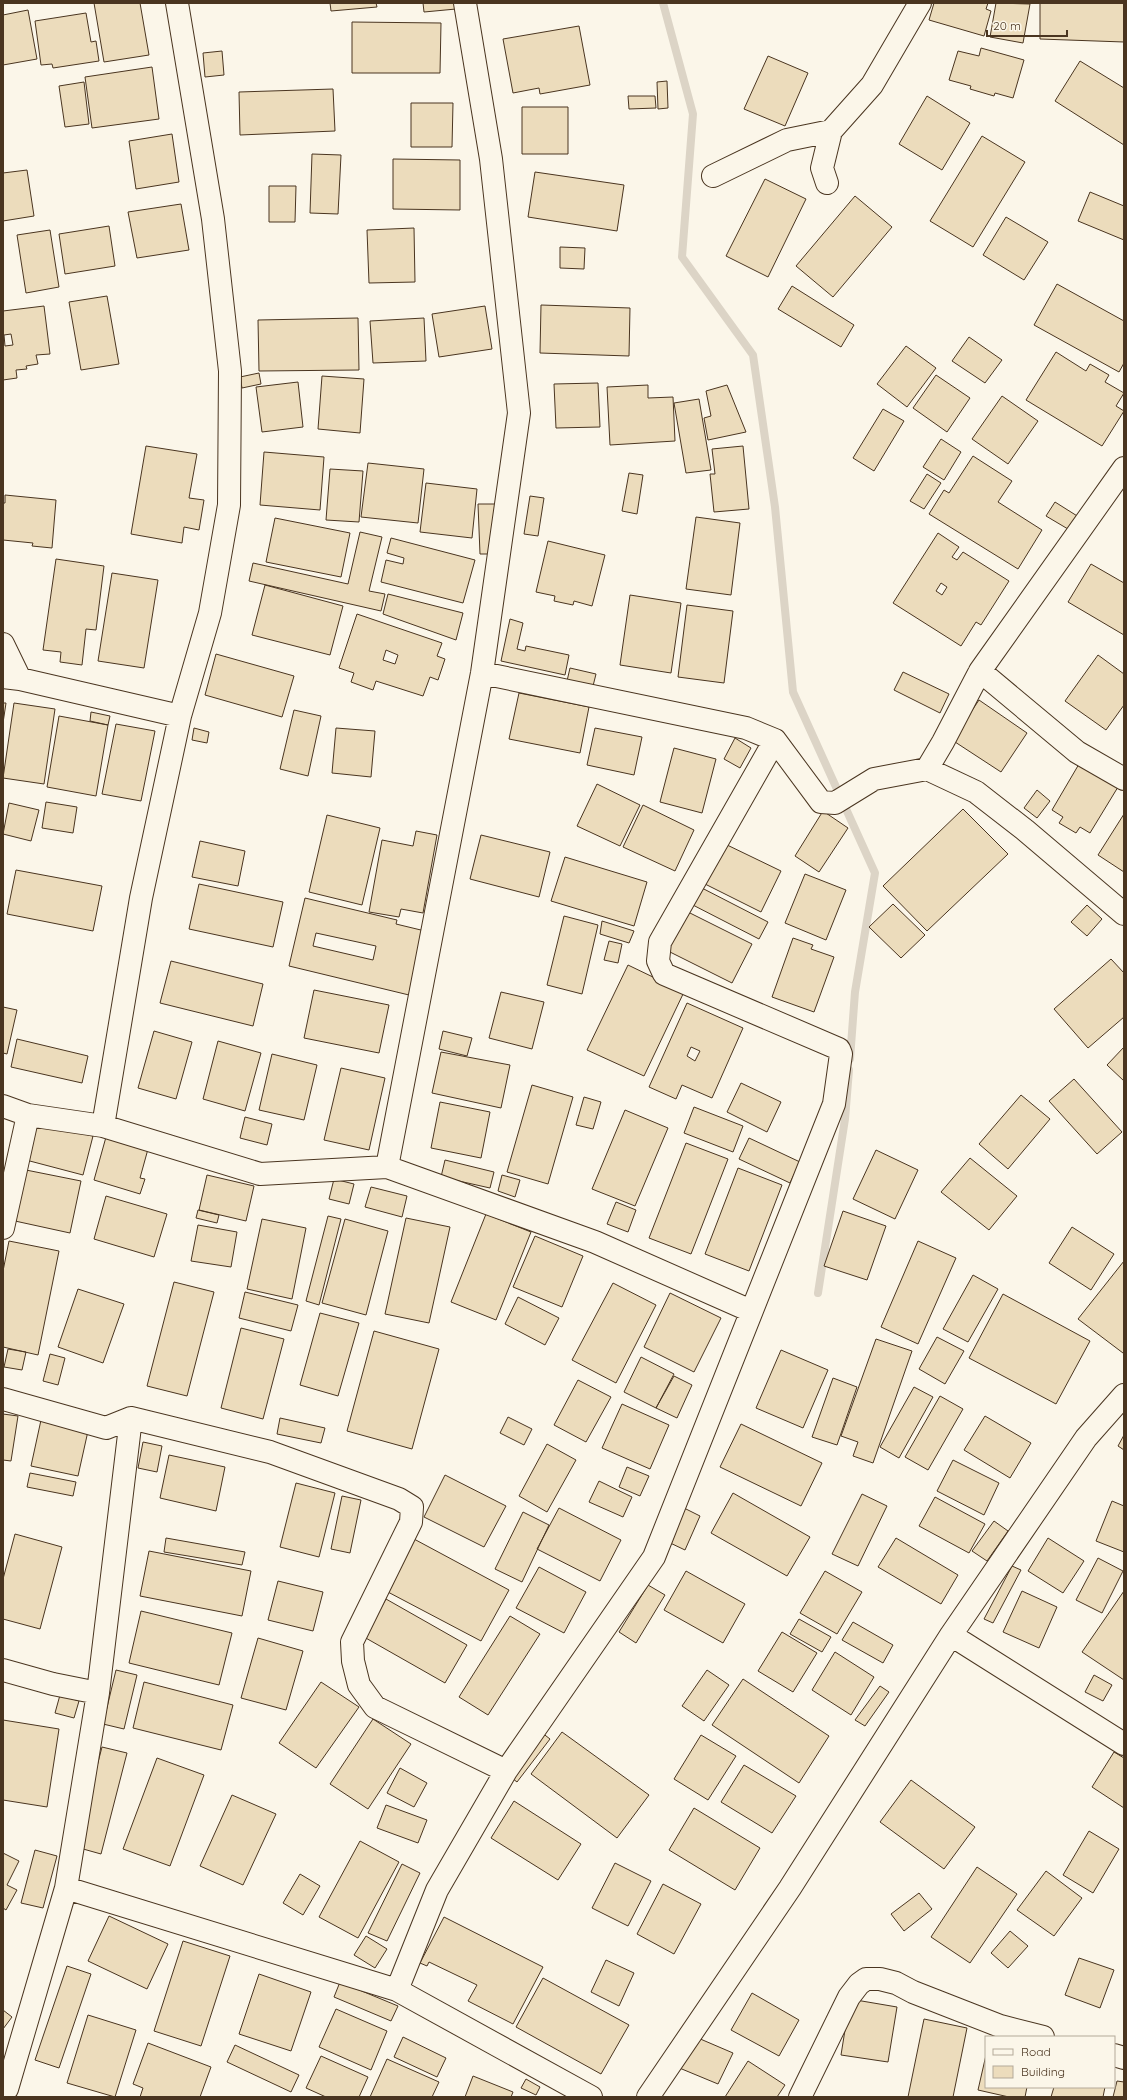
<svg xmlns="http://www.w3.org/2000/svg" width="1127" height="2100" font-family="Quicksand,sans-serif">
	<style>
		.lines { fill: none; stroke-linecap: round; stroke-linejoin: round }
		.stream { stroke: #dcd4c6; stroke-width: 8 }
		.building { fill: #ecdcbc; stroke: #4a3520; fill-rule: evenodd }
		.minor-casing { stroke: #4a3520; stroke-width: 24 }
		.minor { stroke: #fbf6e9; stroke-width: 22 }
	</style>
	<rect width="100%" height="100%" fill="#fbf6e9"/>
	<g class="lines">
		<path class="stream" d="M663 3 693 114 682 257 753 355 775 507 793 692 875 873 855 992 850 1059
			M818 1293 845 1119 849 1070"/>
	</g>
	<path class="building" d="M94 3H140L149 55 104 62Z
		M330 3H376L377 7 331 11Z
		M423 3H456V9L424 12Z
		M934 3H988L986 9 991 11 984 36 929 20Z
		M996 3 1030 4 1023 43 990 37Z
		M1040 3H1124V42L1040 39Z
		M28 10 37 59 3 65V15Z
		M86 13 91 42 96 41 99 61 53 68 52 64 41 65 35 21Z
		M352 22 441 23 440 73H352Z
		M579 26 590 85 540 94 539 88 513 93 503 39Z
		M981 48 1024 60 1013 98 995 93 994 96 970 89 971 86 949 80 958 51 979 56Z
		M222 51 224 75 205 77 203 53Z
		M768 56 808 73 785 126 744 109Z
		M1080 61 1124 88V145L1055 101Z
		M152 67 159 119 92 128 85 77Z
		M667 81 668 108 658 109 657 82Z
		M84 82 89 124 65 127 59 86Z
		M333 89 335 131 240 135 239 92Z
		M628 96H655L656 108 629 109Z
		M927 96 970 123 942 170 899 144Z
		M411 103H453L452 147H411Z
		M522 107H568V154H522Z
		M172 134 179 182 136 189 129 141Z
		M982 136 1025 162 973 247 930 221Z
		M312 154 341 155 338 214 310 213Z
		M393 159 460 160V210L393 209Z
		M27 170 34 216 3 221V173Z
		M535 172 624 185 617 231 528 217Z
		M765 179 806 199 768 277 726 256Z
		M269 186H296L295 222H269Z
		M1090 192 1124 206V240L1078 221Z
		M855 196 892 227 833 297 796 266Z
		M181 204 189 250 137 258 128 212Z
		M1006 217 1048 242 1024 280 983 255Z
		M109 226 115 266 65 274 59 234Z
		M414 228 415 282 369 283 367 230Z
		M50 230 59 287 26 293 17 235Z
		M560 247 585 248 584 269 560 268Z
		M1057 284 1124 321V363L1119 372 1034 325Z
		M792 286 854 325 841 347 778 309Z
		M107 296 119 364 81 370 69 302Z
		M541 305 630 308 629 356 540 353Z
		M44 306 50 354 36 355 38 364 26 366 27 369 16 370 17 378 3 380V311ZM11 334 13 345 5 346 4 335Z
		M485 306 492 349 439 357 432 314Z
		M358 318 359 370 259 371 258 320Z
		M424 318 426 361 373 363 370 321Z
		M969 337 1002 360 985 383 952 361Z
		M906 346 936 368 907 407 877 384Z
		M1056 352 1086 371 1090 364 1109 375 1105 382 1124 393 1116 406 1124 411 1102 446 1026 400Z
		M259 373 261 384 242 388 240 377Z
		M936 375 970 398 947 432 913 408Z
		M322 376 364 379 360 433 318 429Z
		M298 382 303 427 262 432 256 387Z
		M598 383 600 427 556 428 554 384Z
		M648 385V398L673 397 675 441 610 445 607 387Z
		M727 385 746 432 708 440 704 418 711 416 706 391Z
		M1002 396 1038 421 1008 464 972 439Z
		M699 399 711 470 686 473 674 403Z
		M883 409 904 421 874 471 853 458Z
		M941 439 961 452 944 480 923 467Z
		M146 446 197 454 189 498 204 500 199 530 184 527 182 543 131 534Z
		M743 446 749 509 714 512 710 474H715L712 449Z
		M264 452 324 457 320 510 260 505Z
		M973 456 1012 481 998 502 1042 530 1018 569 929 514 944 490 949 493Z
		M368 463 424 469 418 523 361 517Z
		M330 469 363 471 359 522 326 520Z
		M629 473 643 475 637 514 622 511Z
		M927 474 941 483 924 509 910 501Z
		M426 483 477 489 472 538 420 532Z
		M5 495 56 500 52 548 32 546 33 543 3 540V503H5Z
		M530 496 544 498 538 536 524 534Z
		M1055 502 1082 519 1073 532 1046 516Z
		M478 504H496L498 554H480Z
		M696 517 740 523 731 595 686 589Z
		M275 518 350 533 341 577 266 562Z
		M360 532 382 537 369 591 385 594 381 611 249 581 253 563 348 584Z
		M938 533 959 547 952 557 957 560 963 552 1009 581 981 625 976 622 961 646 893 603ZM941 583 947 587 942 595 936 591Z
		M391 538 475 560 463 603 381 582 386 560 403 564 404 558 387 553Z
		M548 541 605 555 592 606 574 601 573 605 554 601 555 596 536 592Z
		M56 559 104 566 96 630 86 629 82 665 60 662 61 652 43 650Z
		M1091 564 1124 583V635L1068 602Z
		M112 573 158 580 144 668 98 661Z
		M265 585 343 606 330 655 252 635Z
		M388 594 463 613 456 640 383 614Z
		M630 595 681 603 671 673 620 665Z
		M687 605 733 611 724 683 678 677Z
		M357 614 442 643 437 656 445 659 438 680 430 677 423 696 376 681 373 690 351 682 354 673 339 668ZM386 650 398 655 395 664 383 660Z
		M510 619 523 623 517 649 525 651 526 646 569 655 565 675 501 661Z
		M216 654 294 676 282 717 205 695Z
		M1098 655 1124 674V705L1106 730 1065 701Z
		M570 668 596 674 593 686 567 681Z
		M903 672 949 694 940 713 894 690Z
		M519 693 589 707 580 753 509 739Z
		M979 700 1027 733 1001 772 952 740Z
		M3 703H6L3 723Z
		M14 703 55 709 44 784 3 778Z
		M294 710 321 716 308 776 280 769Z
		M91 712 110 716 108 725 90 721Z
		M59 716 108 725 96 796 47 787Z
		M116 724 155 731 141 801 102 794Z
		M194 728 209 732 207 743 192 740Z
		M336 728 375 731 371 777 332 773Z
		M595 728 642 737 634 775 587 765Z
		M735 738 751 748 740 768 724 759Z
		M674 748 716 759 702 813 660 802Z
		M1079 764 1118 787 1090 833 1080 827 1076 833 1059 823 1063 817 1052 810Z
		M597 784 640 805 620 846 577 826Z
		M1037 790 1050 801 1037 818 1024 808Z
		M46 802 77 807 73 833 42 828Z
		M9 803 39 810 31 841 3 834Z
		M643 805 694 830 675 871 623 847Z
		M963 809 1008 854 927 931 883 886Z
		M823 811 848 828 819 872 795 856Z
		M1124 814V872L1098 855Z
		M327 815 380 828 362 905 309 892Z
		M416 831 437 835 423 913 401 909 399 917 369 912 382 840 413 846Z
		M481 835 550 852 539 897 470 879Z
		M200 841 245 851 238 886 192 877Z
		M723 843 781 871 761 912 703 883Z
		M565 857 647 882 634 926 551 901Z
		M16 870 102 886 93 931 7 914Z
		M805 874 846 890 826 940 785 923Z
		M199 884 283 902 273 947 189 929Z
		M698 886 768 922 759 939 689 903Z
		M305 898 397 920 396 924 425 931 409 995 289 966ZM316 933 376 946 373 960 313 946Z
		M893 904 925 935 901 958 869 927Z
		M1087 905 1102 919 1087 936 1071 922Z
		M686 911 752 944 732 983 666 950Z
		M564 916 598 925 582 994 547 985Z
		M602 921 634 931 629 943 600 934Z
		M793 938 813 945 811 949 834 957 814 1012 772 997Z
		M609 941 622 944 618 963 604 960Z
		M1111 959 1124 973V1017L1088 1048 1054 1009Z
		M171 961 263 984 253 1026 160 1003Z
		M628 965 684 992 644 1076 587 1050Z
		M314 990 389 1005 379 1053 304 1038Z
		M501 992 544 1002 532 1049 489 1038Z
		M687 1003 743 1028 712 1098 682 1085 676 1099 649 1087ZM691 1047 700 1051 695 1061 687 1056Z
		M3 1007 17 1010 7 1054 3 1053Z
		M154 1031 192 1042 176 1099 138 1088Z
		M443 1031 472 1038 467 1056 439 1049Z
		M17 1039 88 1056 82 1083 11 1067Z
		M218 1041 261 1053 245 1111 203 1099Z
		M1124 1047V1081L1107 1065Z
		M441 1052 510 1065 501 1108 432 1093Z
		M272 1054 317 1065 304 1120 259 1110Z
		M341 1068 385 1078 369 1150 324 1140Z
		M1074 1079 1122 1132 1097 1154 1049 1101Z
		M741 1083 781 1102 767 1132 727 1112Z
		M532 1085 573 1097 548 1184 507 1172Z
		M1021 1095 1050 1119 1008 1169 979 1144Z
		M584 1097 601 1102 593 1129 576 1125Z
		M440 1102 490 1112 481 1158 431 1148Z
		M694 1107 743 1126 733 1152 684 1133Z
		M625 1110 668 1128 635 1206 592 1189Z
		M245 1117 272 1124 267 1145 240 1138Z
		M36 1122 93 1136 83 1175 26 1160Z
		M106 1137 148 1149 140 1178 145 1179 140 1194 94 1180Z
		M749 1138 800 1162 790 1183 739 1159Z
		M686 1143 728 1159 691 1254 649 1238Z
		M876 1150 918 1170 895 1219 853 1199Z
		M970 1158 1017 1196 989 1230 941 1192Z
		M445 1160 494 1172 490 1188 441 1177Z
		M738 1168 782 1185 749 1271 705 1254Z
		M26 1170 81 1181 70 1233 15 1221Z
		M207 1175 254 1186 246 1221 199 1210Z
		M502 1175 520 1180 515 1197 498 1191Z
		M334 1179 354 1184 349 1204 329 1199Z
		M371 1187 407 1196 402 1217 365 1207Z
		M106 1196 167 1214 154 1257 94 1239Z
		M616 1202 636 1210 628 1232 607 1224Z
		M198 1210 219 1215 217 1223 196 1218Z
		M843 1211 886 1226 867 1280 824 1266Z
		M486 1214 531 1232 496 1320 451 1302Z
		M328 1216 341 1219 319 1305 306 1301Z
		M406 1218 450 1227 429 1323 385 1314Z
		M262 1219 306 1228 292 1299 247 1289Z
		M345 1219 388 1231 366 1315 322 1303Z
		M198 1225 237 1232 231 1267 191 1261Z
		M1072 1227 1114 1254 1091 1290 1049 1263Z
		M535 1236 583 1256 562 1307 513 1287Z
		M9 1241 59 1251 38 1355 3 1347V1271Z
		M918 1241 956 1258 918 1344 881 1327Z
		M1124 1261V1352L1123 1353 1078 1319Z
		M973 1275 998 1289 968 1342 943 1329Z
		M174 1282 214 1292 187 1396 147 1386Z
		M613 1283 656 1305 616 1383 572 1360Z
		M78 1289 124 1304 103 1363 58 1347Z
		M245 1292 298 1305 291 1331 239 1318Z
		M670 1293 721 1318 694 1372 644 1347Z
		M1003 1294 1090 1341 1056 1404 969 1358Z
		M518 1297 559 1318 545 1345 505 1324Z
		M320 1313 359 1323 338 1396 300 1385Z
		M241 1328 284 1339 263 1419 221 1408Z
		M374 1331 439 1349 412 1449 347 1431Z
		M937 1337 964 1351 945 1384 919 1369Z
		M876 1339 912 1351 873 1463 853 1456 858 1442 841 1436Z
		M8 1349 26 1352 22 1370 4 1367Z
		M781 1350 828 1370 803 1428 756 1408Z
		M50 1354 65 1358 58 1385 43 1381Z
		M641 1357 674 1374 656 1408 624 1392Z
		M674 1376 692 1385 677 1418 656 1408Z
		M833 1378 857 1387 837 1445 812 1437Z
		M578 1380 611 1397 586 1442 554 1425Z
		M914 1387 933 1397 899 1458 880 1447Z
		M940 1396 963 1409 928 1470 905 1457Z
		M622 1404 669 1425 650 1469 602 1448Z
		M3 1414 18 1416 11 1461 3 1460Z
		M985 1416 1031 1443 1010 1478 964 1450Z
		M508 1417 532 1429 524 1445 500 1433Z
		M280 1418 325 1428 321 1443 277 1434Z
		M41 1420 88 1431 78 1476 31 1466Z
		M741 1424 822 1463 801 1506 720 1467Z
		M1124 1435V1450L1118 1446Z
		M143 1442 162 1446 157 1472 138 1468Z
		M547 1444 576 1460 547 1512 519 1496Z
		M169 1455 225 1467 216 1511 160 1498Z
		M953 1460 999 1483 984 1515 937 1491Z
		M627 1467 649 1476 640 1496 619 1487Z
		M30 1473 76 1482 73 1496 27 1487Z
		M445 1475 506 1506 484 1547 424 1517Z
		M599 1481 632 1497 623 1517 589 1502Z
		M296 1483 335 1493 319 1557 280 1547Z
		M733 1493 810 1537 787 1576 711 1533Z
		M862 1494 887 1506 858 1566 832 1554Z
		M342 1496 361 1500 350 1553 331 1549Z
		M935 1497 985 1524 969 1553 919 1526Z
		M1112 1501 1124 1506V1552L1096 1541Z
		M682 1507 700 1516 685 1550 666 1541Z
		M559 1508 621 1540 600 1581 537 1549Z
		M523 1512 549 1525 522 1582 495 1569Z
		M994 1521 1008 1531 987 1561 972 1551Z
		M15 1534 62 1547 40 1629 3 1619V1579Z
		M166 1538 245 1552 242 1565 164 1552Z
		M896 1538 958 1575 941 1604 878 1567Z
		M1048 1538 1084 1561 1063 1593 1028 1571Z
		M414 1539 509 1590 481 1641 386 1591Z
		M149 1551 251 1571 242 1616 140 1596Z
		M1098 1558 1123 1571 1102 1613 1076 1600Z
		M1012 1566 1021 1570 993 1623 984 1619Z
		M539 1567 586 1592 564 1633 516 1608Z
		M686 1571 745 1604 723 1643 664 1610Z
		M825 1571 862 1592 837 1634 800 1613Z
		M278 1581 323 1592 313 1631 268 1620Z
		M648 1585 665 1595 636 1643 619 1632Z
		M1022 1591 1057 1607 1039 1648 1003 1632Z
		M1124 1591V1680L1082 1652Z
		M386 1599 467 1645 445 1683 364 1637Z
		M141 1611 232 1633 219 1685 129 1663Z
		M510 1616 540 1634 488 1715 459 1697Z
		M799 1619 831 1637 822 1652 790 1634Z
		M853 1622 893 1645 883 1663 842 1640Z
		M782 1632 817 1653 793 1692 758 1671Z
		M258 1638 303 1651 286 1710 241 1698Z
		M835 1652 874 1677 851 1715 812 1690Z
		M116 1670 137 1675 124 1729 103 1724Z
		M707 1670 729 1685 704 1721 682 1706Z
		M1094 1675 1112 1685 1103 1701 1085 1692Z
		M743 1679 829 1736 799 1783 712 1725Z
		M144 1682 233 1705 221 1750 133 1728Z
		M321 1682 359 1707 316 1768 279 1743Z
		M880 1686 889 1692 865 1726 855 1720Z
		M60 1695 79 1701 74 1718 55 1713Z
		M373 1719 411 1744 368 1809 330 1784Z
		M3 1720 59 1729 47 1807 3 1800Z
		M541 1732 550 1739 517 1782 508 1775Z
		M562 1732 649 1795 617 1838 531 1774Z
		M701 1735 736 1756 708 1800 674 1779Z
		M102 1747 127 1753 101 1854 76 1847Z
		M1114 1752 1124 1758V1808L1092 1787Z
		M157 1758 204 1775 170 1866 123 1849Z
		M744 1765 796 1796 772 1833 721 1802Z
		M400 1768 427 1783 414 1807 387 1793Z
		M911 1780 975 1827 944 1869 880 1822Z
		M232 1795 276 1814 243 1885 200 1866Z
		M514 1801 581 1844 558 1880 491 1838Z
		M386 1805 427 1820 418 1843 377 1828Z
		M694 1808 760 1848 735 1890 669 1850Z
		M1089 1831 1119 1849 1093 1893 1063 1875Z
		M360 1841 399 1862 358 1938 319 1917Z
		M35 1850 57 1856 43 1908 21 1903Z
		M3 1853 19 1861 7 1885 17 1890 6 1910 3 1908Z
		M615 1863 651 1881 628 1926 592 1908Z
		M402 1864 420 1873 387 1941 368 1933Z
		M977 1867 1017 1894 970 1963 931 1937Z
		M1046 1871 1082 1898 1054 1936 1017 1910Z
		M300 1874 320 1886 303 1915 283 1903Z
		M663 1884 701 1904 674 1954 637 1934Z
		M919 1893 932 1909 904 1931 891 1914Z
		M109 1916 168 1944 147 1989 88 1961Z
		M444 1917 543 1967 513 2024 468 2001 477 1985 429 1962 427 1966 420 1963Z
		M1010 1931 1028 1946 1008 1968 991 1953Z
		M366 1936 387 1949 375 1968 354 1955Z
		M183 1941 230 1956 201 2046 154 2031Z
		M1079 1958 1114 1970 1100 2008 1065 1995Z
		M606 1960 634 1973 619 2006 591 1992Z
		M67 1966 91 1974 59 2068 35 2060Z
		M259 1974 311 1992 291 2051 239 2034Z
		M543 1978 629 2025 601 2074 516 2027Z
		M340 1982 398 2006 391 2021 334 1997Z
		M752 1993 799 2020 779 2056 731 2030Z
		M850 1999 897 2007 888 2062 841 2055Z
		M336 2009 387 2031 371 2070 319 2047Z
		M3 2010 12 2017 3 2029Z
		M88 2015 136 2030 115 2097 67 2083Z
		M924 2019 967 2028 953 2097H908Z
		M691 2035 733 2053 718 2084 677 2067Z
		M403 2037 446 2058 437 2077 394 2057Z
		M148 2043 211 2067 200 2097H140L143 2088 133 2084Z
		M235 2045 299 2075 291 2092 227 2062Z
		M986 2055V2087H1027L1025 2097H1009L978 2090Z
		M321 2056 368 2077 359 2097H326L306 2088Z
		M387 2059 439 2082 432 2097H370Z
		M748 2061 785 2085 777 2097H725Z
		M473 2076 513 2092 511 2097H465Z
		M526 2079 540 2087 536 2095 521 2088Z
		M1117 2081 1124 2082V2097H1113Z
		M1054 2087H1105L1103 2097H1051Z"/>
	<g class="lines">
		<defs>
			<path id="minor" d="M713 176 787 140 831 131
				M827 183 822 168 831 131 872 85 920 3
				M3 644 20 679
				M980 671 1077 752 1124 779
				M482 673 746 728 775 740 821 802 835 803 874 779 927 769 976 792 1025 830 1124 914
				M3 677 20 679 180 716
				M927 769 943 742 980 671 1124 468
				M3 1106 28 1115 103 1126 260 1174 387 1167 595 1242 751 1311
				M103 1126 141 898 180 716 210 613 229 505 230 371 213 219 177 3
				M387 1167 482 673 519 413 491 159 465 3
				M3 1228 28 1115
				M3 1399 106 1428 131 1418 270 1452 399 1499 412 1507 411 1522 352 1642 353 1661 359 1685 375 1707 506 1771
				M951 1635 1124 1744
				M3 1670 53 1684 98 1693
				M66 1888 397 1990 591 2097
				M397 1990 437 1890 506 1771 654 1557 834 1104 841 1054 839 1049 664 974 658 961 660 942 775 740
				M1114 2055 1124 2058
				M3 2092 7 2089 66 1888 98 1693 131 1418
				M648 2097 790 1888 951 1635 1086 1438 1124 1395
				M800 2097 849 1997 859 1984 866 1979H880L896 1983 913 1992 1000 2026 1043 2037"/>
		</defs>
		<use href="#minor" class="minor-casing"/>
		<use href="#minor" class="minor"/>
	</g>
	<rect width="1127" height="2100" fill="none" stroke="#4a3520" stroke-width="8"/>
	<rect x="985" y="2036" width="130" height="52" fill="#fbf6e9" stroke="#b4a999"/>
	<rect x="993" y="2049" width="20" height="6" fill="#fbf6e9" stroke="#b4a999"/>
	<text x="1021" y="2056" font-size="12" fill="#4a3520">Road</text>
	<rect x="993" y="2066" width="20" height="12" fill="#ecdcbc" stroke="#b4a999"/>
	<text x="1021" y="2076" font-size="12" fill="#4a3520">Building</text>
	<path d="M987 30v6h80v-6" fill="none" stroke="#4a3520" stroke-width="2"/>
	<text x="993" y="30" font-size="12" fill="#4a3520" stroke="#fbf6e9" stroke-width="3" paint-order="stroke">20 m</text>
</svg>
